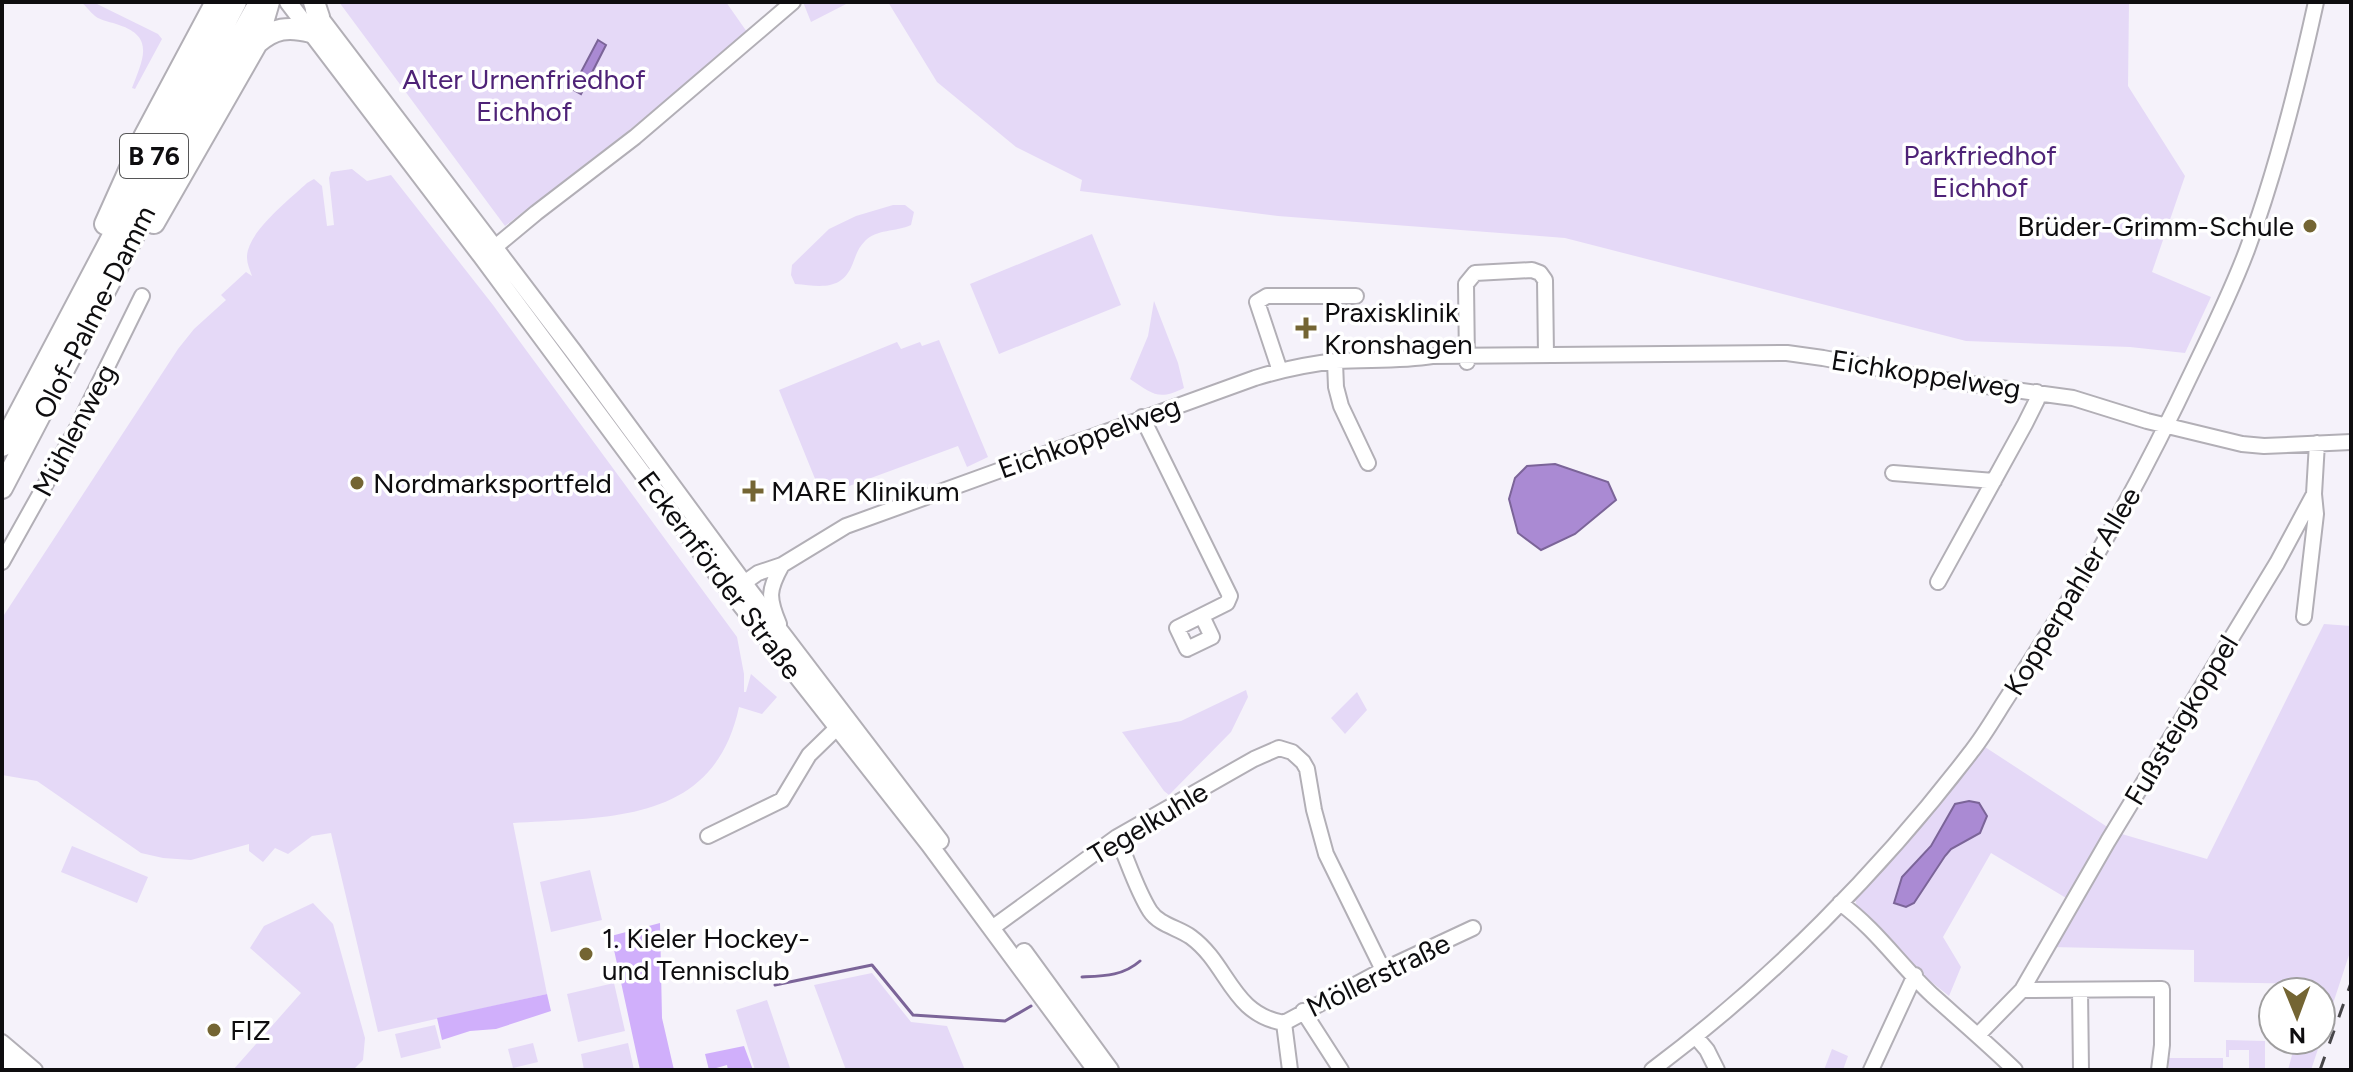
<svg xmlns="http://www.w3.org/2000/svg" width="2353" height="1072" font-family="Figtree,sans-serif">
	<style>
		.green { fill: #e5d9f7 }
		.forest { fill: #d0affb }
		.water { fill: #aa8ad3; stroke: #7b6498; stroke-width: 2 }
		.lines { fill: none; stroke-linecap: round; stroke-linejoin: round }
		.stream { stroke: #7b6498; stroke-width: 3 }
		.minor-casing { stroke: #b2afb6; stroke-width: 18 }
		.major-casing { stroke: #b2afb6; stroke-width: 20 }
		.highway-casing { stroke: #b2afb6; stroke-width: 24 }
		.minor { stroke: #fff; stroke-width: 14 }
		.major { stroke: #fff; stroke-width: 16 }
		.highway { stroke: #fff; stroke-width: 20 }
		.rail { stroke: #474649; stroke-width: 3; stroke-dasharray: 14 14; stroke-linecap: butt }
		.poi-dot { fill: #746533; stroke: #fff; stroke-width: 3 }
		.labels { text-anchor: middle; stroke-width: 7; stroke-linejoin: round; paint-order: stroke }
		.shield { fill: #fff; stroke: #565657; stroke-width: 2 }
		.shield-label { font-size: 26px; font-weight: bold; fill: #0e0d0f }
		.park-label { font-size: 28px; fill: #4e2277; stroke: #fff }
		.poi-label { font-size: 28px; fill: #0e0d0f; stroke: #fff; text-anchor: start }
		.street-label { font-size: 28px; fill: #0e0d0f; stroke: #fff }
	</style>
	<rect width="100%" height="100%" fill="#f5f2fa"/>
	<path class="green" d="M81 2H93L158 34 162 39 135 89 132 88C142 61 156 37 119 25 112 22 101 21 95 16 90 12 86 6 81 2Z
		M339 2H726L747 32 627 132 505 226Z
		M803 2H850L811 22Z
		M888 2H2129L2128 86 2185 176 2152 272 2211 297 2185 353 2130 347 1966 341 1565 238 1278 216 1080 191 1082 180 1016 147 937 82Z
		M352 169 367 181 391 175 493 305 737 637 744 674V692H746L751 674 777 697 762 714 739 707C714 824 609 817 513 823L547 994 378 1032 331 833 312 836 288 854 275 848 263 862 249 851V844L191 860 163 858 141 853 37 781 2 775V618L178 349 194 329 226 300 221 295 246 272 252 276C250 270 247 264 247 258 246 233 289 200 307 183L314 179 322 186 327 226 334 225 329 178 331 172Z
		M893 205H905L914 212 911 225C896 232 876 229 865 241 858 248 856 255 853 263 842 292 820 286 795 284L791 275 792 265 829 229 856 216Z
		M1092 234 1121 305 999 354 970 284Z
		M1154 301 1178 363 1184 388C1158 401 1153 394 1130 379L1148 336Z
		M939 340 988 457 967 467 958 446 822 496 779 390 897 342 901 349 920 342 922 346Z
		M2324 624 2351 626V949L2321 1040V992H2309L2311 984 2194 982V950L2051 947 2076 904 1991 853 1943 937 1961 967 1949 996 1920 973 1858 912 1855 898 1939 805 1985 747 2115 832 2207 859Z
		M1246 690 1248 697 1231 732 1169 795 1164 791 1122 732 1181 721Z
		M1357 692 1367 710 1345 734 1331 718Z
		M72 846 148 877 137 903 61 872Z
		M590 870 602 920 551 932 540 882Z
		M313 903 333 924 365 1038 363 1060 353 1070H233L301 993 250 948 264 926Z
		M872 973 911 1022 947 1026 965 1070H846L814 985Z
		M614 983 625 1031 578 1042 567 994Z
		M767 1000 790 1068 783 1070H755L736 1010Z
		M435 1025 441 1048 401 1058 395 1034Z
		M2226 1040 2265 1041V1070H2249V1050H2229V1057H2226Z
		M2296 1040H2321L2311 1070H2288Z
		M533 1043 538 1062 513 1068 508 1049Z
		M628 1043 634 1070H584L581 1054Z
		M1832 1049 1848 1056 1843 1070H1824Z
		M2169 1058H2223V1070H2169Z"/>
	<path class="forest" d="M660 923 662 1018 674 1070H640L611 936Z
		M547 994 551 1011 496 1029 470 1031 442 1040 437 1018Z
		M744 1046 753 1070H728L727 1065 709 1070 705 1054Z"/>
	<path class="water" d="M598 40 606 45 581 94 572 89Z
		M1555 464 1608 482 1616 500 1575 534 1541 550 1518 533 1509 499 1515 478 1527 466Z
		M1969 801 1979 803 1987 816 1980 833 1951 849 1945 856 1914 903 1906 907 1894 903 1902 877 1931 846 1955 804Z"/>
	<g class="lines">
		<path class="stream" d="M1082 977C1104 976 1123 976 1140 961
			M775 985 872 965 913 1015 1005 1021 1031 1006"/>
		<defs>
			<path id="minor" d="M488 253 536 213 635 137 793 2
				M1335 362 1336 387 1341 406 1368 463
				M1467 362 1466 284 1475 273 1532 270 1540 273 1545 280 1546 355
				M1280 371 1257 302 1267 296H1356
				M1142 417 1230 596 1227 603 1177 628 1187 649 1212 637 1202 616
				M1893 473 1994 481
				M2 562 77 428 142 296
				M1938 582 2025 424 2037 400V392
				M734 590 758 573 782 565 846 526 1255 378C1281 370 1309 364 1336 361 1369 359 1401 361 1432 356L1787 353 1823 358 1928 378 2073 398 2147 421 2242 444 2264 446 2351 442
				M2304 617 2316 514 2314 494
				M779 624C768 598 768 590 782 565
				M708 836 782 800 809 755 844 721
				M1117 837C1128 861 1136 889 1150 911 1159 925 1179 928 1191 937 1229 965 1231 1014 1284 1023
				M1840 903C1876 929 1900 965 1932 995 1960 1020 1988 1044 2015 1070
				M992 928 1117 837 1254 759 1279 748 1292 752 1303 762 1307 769 1314 810 1326 854 1383 970
				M2022 990 2108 841 2277 563 2314 494 2317 443
				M2080 990 2081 1070
				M1303 1011 1341 1070
				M1978 1035 2022 990 2162 989V1045L2159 1070
				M1696 1037 1707 1050 1717 1070
				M2 1042 35 1070
				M2 1057 17 1070
				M1290 1070 1284 1023 1383 970 1473 928
				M1652 1070C1771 981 1881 870 1971 752 1983 737 1993 720 2003 704 2029 664 2054 624 2079 584 2122 514 2159 442 2194 368 2213 329 2232 290 2247 250 2276 172 2298 84 2316 2
				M1871 1070 1915 975"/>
			<path id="major" d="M288 2 482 257 723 582 929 844 1096 1070
				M314 10 573 351 751 593 940 841
				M1024 952 1110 1070"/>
			<path id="highway" d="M314 2 319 17
				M257 43C274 28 288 26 311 32
				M154 223 257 43 269 2
				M105 224 144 137 216 2
				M2 446 236 2
				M2 488 202 105 255 10"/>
		</defs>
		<use href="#minor" class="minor-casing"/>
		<use href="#major" class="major-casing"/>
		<use href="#highway" class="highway-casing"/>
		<use href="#minor" class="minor"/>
		<use href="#major" class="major"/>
		<use href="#highway" class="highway"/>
		<path class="rail" d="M2320 1070 2351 983"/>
	</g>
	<g class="poi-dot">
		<circle cx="2310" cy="226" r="8"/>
		<path d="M1302 316h8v8h8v8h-8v8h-8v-8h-8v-8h8z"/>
		<circle cx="357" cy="483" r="8"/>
		<path d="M749 479h8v8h8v8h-8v8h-8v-8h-8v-8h8z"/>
		<circle cx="586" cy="954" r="8"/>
		<circle cx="214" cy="1030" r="8"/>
	</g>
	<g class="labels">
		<rect class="shield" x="120" y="134" width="68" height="44" rx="6"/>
		<g class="shield-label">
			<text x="154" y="165">B 76</text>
		</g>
		<g class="park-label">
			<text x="524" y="89">Alter Urnenfriedhof<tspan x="524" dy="32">Eichhof</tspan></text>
			<text x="1980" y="165">Parkfriedhof<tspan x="1980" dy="32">Eichhof</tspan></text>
		</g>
		<g class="poi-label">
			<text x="2294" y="236" text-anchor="end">Brüder-Grimm-Schule</text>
			<text x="1324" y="322">Praxisklinik<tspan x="1324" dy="32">Kronshagen</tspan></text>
			<text x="373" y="493">Nordmarksportfeld</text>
			<text x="771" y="501">MARE Klinikum</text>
			<text x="602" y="948">1. Kieler Hockey-<tspan x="602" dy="32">und Tennisclub</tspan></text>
			<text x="230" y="1040">FIZ</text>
		</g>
		<g class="street-label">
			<text transform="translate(94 312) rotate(-63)" y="10">Olof-Palme-Damm</text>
			<text transform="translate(1926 374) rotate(9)" y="10">Eichkoppelweg</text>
			<text transform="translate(74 430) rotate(-62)" y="10">Mühlenweg</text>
			<text transform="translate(1089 437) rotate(-20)" y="10">Eichkoppelweg</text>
			<text transform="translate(720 575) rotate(53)" y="10">Eckernförder Straße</text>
			<text transform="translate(2072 591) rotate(-59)" y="10">Kopperpahler Allee</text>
			<text transform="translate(2181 720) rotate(-59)" y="10">Fußsteigkoppel</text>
			<text transform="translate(1148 823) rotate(-31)" y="10">Tegelkuhle</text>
			<text transform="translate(1378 975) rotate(-26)" y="10">Möllerstraße</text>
		</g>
	</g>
	<rect width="2353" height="1072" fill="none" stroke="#0e0d0f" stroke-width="8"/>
	<g transform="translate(2297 1016) rotate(179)"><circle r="38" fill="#ffffff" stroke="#9f9e9f" stroke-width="2"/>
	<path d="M0-6L14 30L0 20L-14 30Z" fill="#746533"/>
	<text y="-12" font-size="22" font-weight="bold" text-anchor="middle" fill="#0e0d0f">N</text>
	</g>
</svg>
